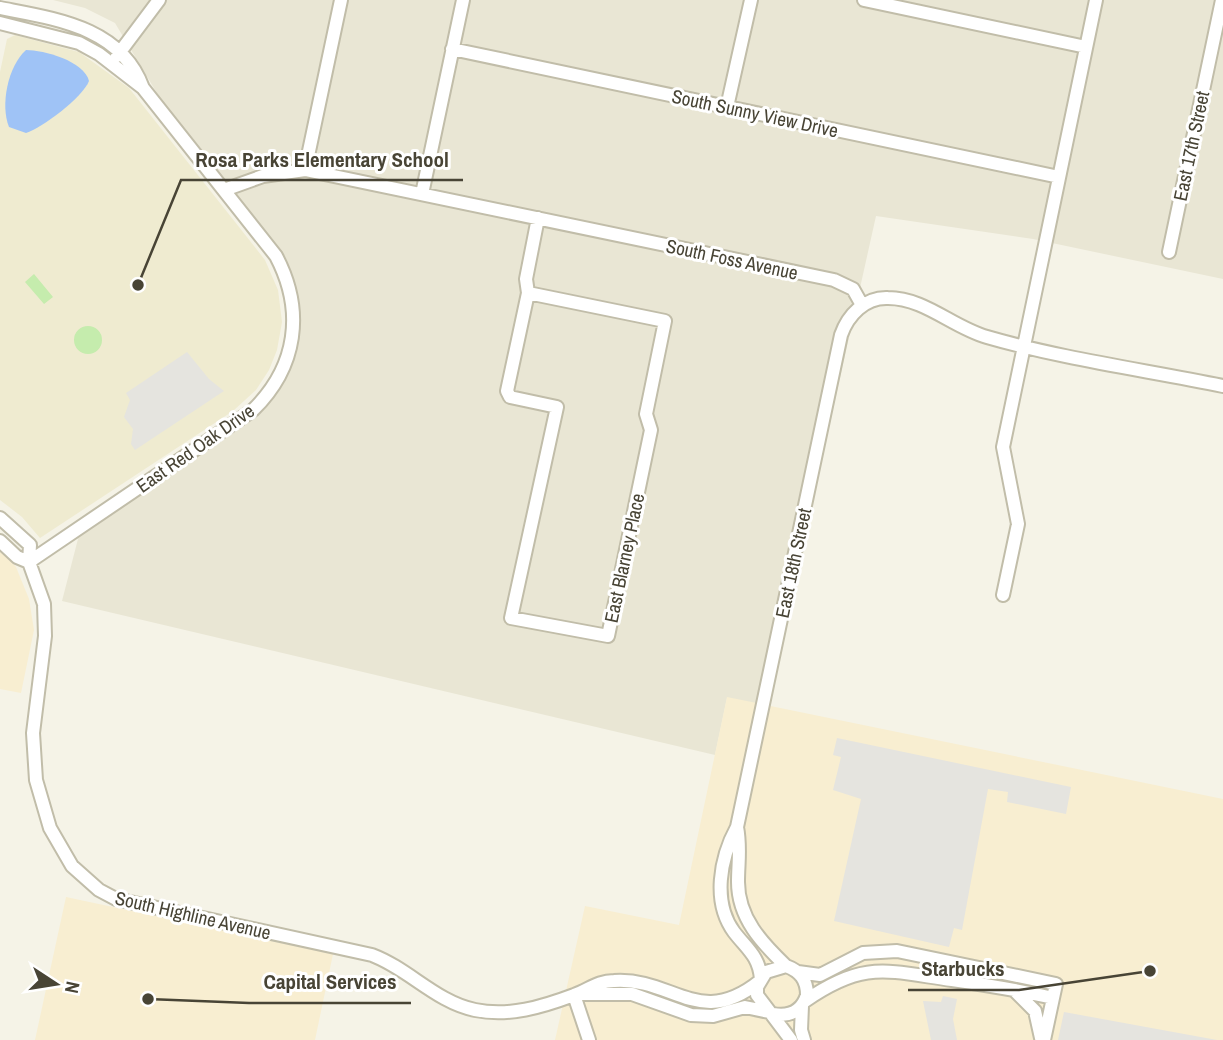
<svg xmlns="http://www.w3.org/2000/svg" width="1223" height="1040" font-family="'Archivo Narrow',sans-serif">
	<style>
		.residential { fill: #e9e6d4 }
		.commercial { fill: #f8eed1 }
		.education { fill: #efebd0 }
		.green { fill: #c5ecad }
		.parking { fill: #e5e4df }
		.water { fill: #9fc3f6 }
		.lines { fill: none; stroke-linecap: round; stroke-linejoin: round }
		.minor-casing { stroke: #c1bda9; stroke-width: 16 }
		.minor { stroke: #fff; stroke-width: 12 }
		.labels { text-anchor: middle; stroke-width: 6; stroke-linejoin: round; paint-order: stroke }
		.street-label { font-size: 19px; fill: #484435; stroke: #fff }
		.leader { fill: none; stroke: #484435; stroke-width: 2.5 }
		.callout-dot { fill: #484435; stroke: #fff; stroke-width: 2.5 }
		.callout-label { font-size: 21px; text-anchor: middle; font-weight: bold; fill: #484435; stroke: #fff; stroke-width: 6; stroke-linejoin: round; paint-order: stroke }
	</style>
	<rect width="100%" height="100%" fill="#f5f3e7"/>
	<path class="residential" d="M53 0H1223V279L1033 239 876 216 767 706 727 698 715 755 62 601 79 535 261 410 297 329 299 310 283 258 170 115 115 23 85 8Z"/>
	<path class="commercial" d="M0 549 16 567 29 599 34 630 21 693 0 689Z
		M727 697 1223 799V1040H555L585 906 679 925Z
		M66 897 333 954 315 1040H35Z"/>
	<path class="education" d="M15 35 79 52 129 88 265 260 278 290 282 322 277 350 269 370 256 390 233 411 40 538 22 517 0 500V72L7 39Z"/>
	<path class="green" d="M34 274 53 297 44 304 25 282Z
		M74 340a14 14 0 1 1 28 0a14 14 0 1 1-28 0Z"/>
	<path class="parking" d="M187 352 209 379 224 391 135 450 131 444 133 429 124 417 130 400 126 393Z
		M837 738 1071 787 1066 814 1007 802 1008 792 988 789 962 930 954 928 949 947 834 921 861 799 833 790 841 757 833 755Z
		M943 996 957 999 953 1019 957 1040H931L923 1001 941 1002Z
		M1064 1012 1217 1040H1058Z"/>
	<path class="water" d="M26 50C44 50 84 61 89 81 83 97 42 128 26 133L9 127C0 105 8 66 26 50Z"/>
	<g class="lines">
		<defs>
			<path id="minor" d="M864 0 1086 47
				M0 8C56 19 121 27 143 88
				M0 23 79 43 99 54 143 88 276 256C305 311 297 367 253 410L29 562
				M452 49 1059 177
				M117 56 159 0
				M727 107 751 0
				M305 170 341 0
				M224 190 263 176 305 170 834 280 853 289 862 305
				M422 194 463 0
				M1169 252 1222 0
				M528 293 665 321 646 414 651 430 608 636 511 618 557 407 510 397 507 391 528 293 526 279 538 218
				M0 518 30 545 29 562 44 604 45 636 33 733 36 780 50 828 72 866 99 890 116 899 372 955C409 969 436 1002 475 1010 509 1017 542 1007 574 995 589 990 597 981 614 981 673 977 699 1030 760 981
				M0 541 17 557 29 562
				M1003 595 1018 524 1003 447 1096 0
				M737 827C741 847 738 863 738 882 738 918 762 943 786 966
				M798 972 820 975 863 953 897 951 1056 984 1044 1040
				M761 979C759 956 747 949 734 932 712 902 720 858 737 827L841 335C848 315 865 297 888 298 925 298 952 327 987 337 1063 359 1145 370 1223 386
				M1016 992 1035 1011 1041 1038
				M582 994H632L691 1015 713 1016 745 1007 769 1012
				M574 995 589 1040
				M805 1001C864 960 886 971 952 980 987 985 1019 990 1053 998
				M802 1006 801 1030 804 1040
				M773 1014C789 1017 802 1011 807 995 807 980 800 971 786 966L766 972 757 987V995L791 1040"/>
		</defs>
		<use href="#minor" class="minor-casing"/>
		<use href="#minor" class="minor"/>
	</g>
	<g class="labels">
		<g class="street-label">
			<text transform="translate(755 113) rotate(12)" y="7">South Sunny View Drive</text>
			<text transform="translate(1191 146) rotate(-78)" y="7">East 17th Street</text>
			<text transform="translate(732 259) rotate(12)" y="7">South Foss Avenue</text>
			<text transform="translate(195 448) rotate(-35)" y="7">East Red Oak Drive</text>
			<text transform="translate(624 558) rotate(-78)" y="7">East Blarney Place</text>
			<text transform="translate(793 563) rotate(-78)" y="7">East 18th Street</text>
			<text transform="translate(193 915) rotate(13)" y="7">South Highline Avenue</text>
		</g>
	</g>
	<path class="leader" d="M138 285L181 180H463M1150 971L1019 990H908M148 999L249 1003H411"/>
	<g class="callout-dot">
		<circle cx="138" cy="285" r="7"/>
		<circle cx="1150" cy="971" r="7"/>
		<circle cx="148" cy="999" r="7"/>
	</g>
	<g class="callout-label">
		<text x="322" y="167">Rosa Parks Elementary School</text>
		<text x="963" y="976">Starbucks</text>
		<text x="330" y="989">Capital Services</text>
	</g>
	<g transform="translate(56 984) rotate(102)" stroke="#ffffff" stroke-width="5" paint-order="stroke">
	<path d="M0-5L12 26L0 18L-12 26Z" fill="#484435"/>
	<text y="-10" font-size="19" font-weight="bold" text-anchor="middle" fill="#484435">N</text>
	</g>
</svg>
